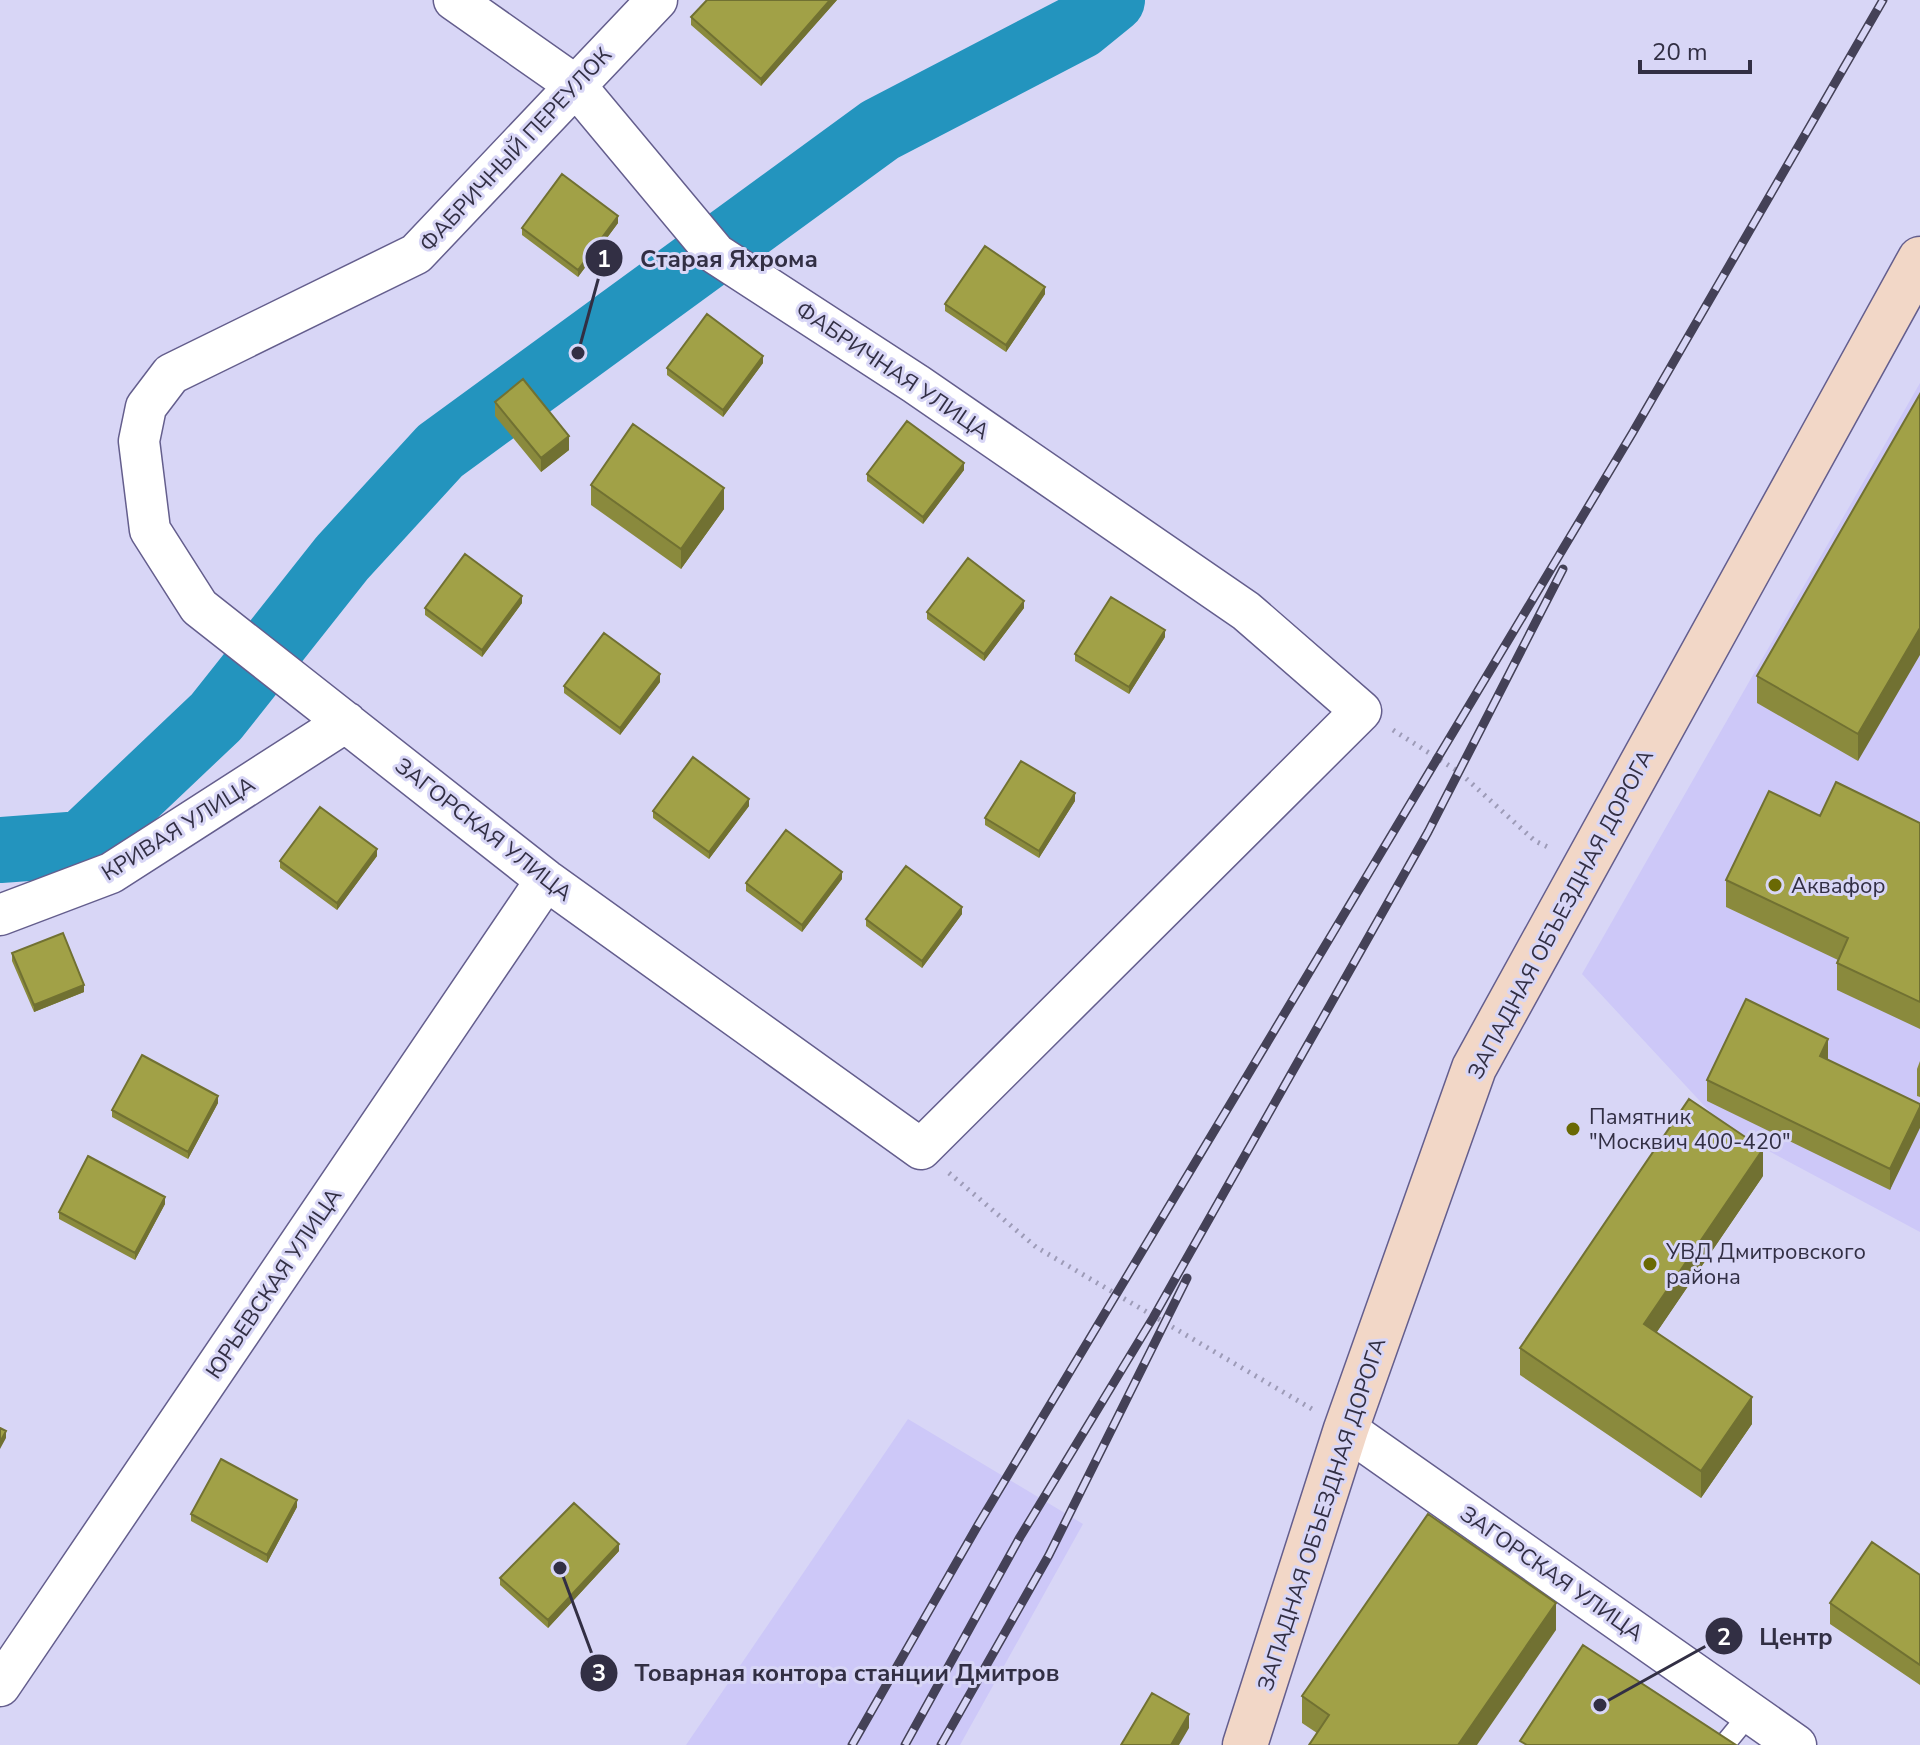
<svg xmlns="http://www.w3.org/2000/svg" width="1920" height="1745" font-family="'Nunito Sans',sans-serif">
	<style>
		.built { fill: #cdc8f8 }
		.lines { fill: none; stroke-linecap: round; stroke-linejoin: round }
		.river { stroke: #2394be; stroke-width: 66 }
		.lane-casing { stroke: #645e8d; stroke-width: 23 }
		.street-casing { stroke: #645e8d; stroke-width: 43 }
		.secondary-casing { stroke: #645e8d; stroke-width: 47 }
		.path { stroke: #9d9bb7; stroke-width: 5; stroke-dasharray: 2 6; stroke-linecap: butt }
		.lane { stroke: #fff; stroke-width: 20 }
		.street { stroke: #fff; stroke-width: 40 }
		.secondary { stroke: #f2d7c7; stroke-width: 44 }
		.rail-casing { stroke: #444157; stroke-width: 9 }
		.rail { stroke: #d8d6f6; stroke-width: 6; stroke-dasharray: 18; stroke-linecap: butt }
		.wall { fill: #8a8a3d }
		.shaded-wall { fill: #717132 }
		.building { fill: #a1a147; stroke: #717132; stroke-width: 2 }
		.poi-dot { fill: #6a6904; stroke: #d8d6f6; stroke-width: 3 }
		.labels { text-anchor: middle; stroke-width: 6; stroke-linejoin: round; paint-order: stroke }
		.street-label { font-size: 22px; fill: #322f44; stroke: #d8d6f6 }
		.poi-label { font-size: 22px; fill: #322f44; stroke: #d8d6f6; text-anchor: start }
		.leader { fill: none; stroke: #322f44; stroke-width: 3 }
		.callout-dot { fill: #322f44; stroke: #d8d6f6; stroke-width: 3 }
		.mark-label { font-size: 24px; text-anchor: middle; font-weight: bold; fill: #fff }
		.callout-label { font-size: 24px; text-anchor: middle; font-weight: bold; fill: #322f44; stroke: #d8d6f6; stroke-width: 6; stroke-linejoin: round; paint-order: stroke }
	</style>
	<rect width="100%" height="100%" fill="#d8d6f6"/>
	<path class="built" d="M1920 383V1232L1724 1127 1582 974Z
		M908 1419 1083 1524 960 1745H686Z"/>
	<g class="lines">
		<path class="river" d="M0 850 82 844 216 717 342 558 440 451 880 130 1080 26 1112 0"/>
		<defs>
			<path id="lane" d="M1724 1745 1751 1712"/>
			<path id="street" d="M454 0 575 85 716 254 916 384 1246 611 1361 711 921 1149 546 880 199 607 150 530 139 441 146 407 171 374 416 254 657 0
				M0 915 111 873 346 722
				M1346 1429 1796 1745
				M0 1686 546 880"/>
			<path id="secondary" d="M1245 1745 1346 1429 1474 1068 1920 259"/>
		</defs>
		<use href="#lane" class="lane-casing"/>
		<use href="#street" class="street-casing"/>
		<use href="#secondary" class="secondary-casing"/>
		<path class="path" d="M1393 730 1459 772 1535 841 1550 848
			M949 1173 1036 1247 1312 1409"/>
		<use href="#lane" class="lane"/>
		<use href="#street" class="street"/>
		<use href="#secondary" class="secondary"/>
		<defs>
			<path id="rail" d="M852 1745 978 1525 1633 432 1883 0
				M905 1745 1020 1537 1153 1318 1428 832 1563 569
				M941 1745 1049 1555 1187 1278"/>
		</defs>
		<use href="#rail" class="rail-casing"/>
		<use href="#rail" class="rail"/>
	</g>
	<path class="wall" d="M837 0 761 86 691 25V17Z
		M618 223 578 277 522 235V228Z
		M1045 294 1006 352 945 311V304Z
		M763 363 723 417 667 375V368Z
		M1920 394 1858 761 1757 703V676Z
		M495 402 569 450 541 472 495 416Z
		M964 470 923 524 867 481V474Z
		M591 485 724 509 681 569 591 505Z
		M522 603 482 657 425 615V608Z
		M1024 608 984 661 927 619V612Z
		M1165 637 1129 694 1075 661V654Z
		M660 682 620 735 564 693V686Z
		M1075 801 1039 858 985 825V818Z
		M749 806 709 859 653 818V811Z
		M1920 823V1029L1837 990V963L1838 960 1726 907V880Z
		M377 856 337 910 280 868V861Z
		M842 879 802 932 746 891V883Z
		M962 914 922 968 866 926V919Z
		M12 953 84 992 34 1012 12 961Z
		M1920 1061V1097L1917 1096V1069Z
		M1707 1080 1920 1104 1890 1190 1707 1101Z
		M218 1103 188 1159 112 1117V1110Z
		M1763 1176 1656 1333 1752 1424 1701 1498 1520 1375V1348Z
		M165 1204 135 1260 59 1219V1212Z
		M297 1507 267 1563 191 1521V1514Z
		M619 1551 548 1628 500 1585V1578Z
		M1920 1575V1685L1830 1624V1603Z
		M1556 1630 1317 1733 1302 1723V1696Z"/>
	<path class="shaded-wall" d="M830 0H837L761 86V79Z
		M618 216V223L578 277V270Z
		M1045 287V294L1006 352V345Z
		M763 356V363L723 417V410Z
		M569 436V450L541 472V458Z
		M964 463V470L923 524V517Z
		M724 488V509L681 569V549Z
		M522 596V603L482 657V650Z
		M1024 601V608L984 661V654Z
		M1920 628V655L1858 761V734Z
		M1165 630V637L1129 694V687Z
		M660 674V682L620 735V728Z
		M1075 793V801L1039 858V851Z
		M749 799V806L709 859V852Z
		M377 849V856L337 910V903Z
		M842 872V879L802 932V925Z
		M962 907V914L922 968V961Z
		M84 985V992L34 1012V1005Z
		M1828 1039V1060L1820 1056Z
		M218 1096V1103L188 1159V1152Z
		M1920 1107V1128L1890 1190V1169Z
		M1763 1149V1176L1644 1351V1324Z
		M165 1197V1204L135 1260V1253Z
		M1752 1397V1424L1701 1498V1471Z
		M6 1431V1438L0 1449V1442Z
		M297 1500V1507L267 1563V1555Z
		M619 1544V1551L548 1628V1620Z
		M1556 1603V1630L1477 1745H1458Z
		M1189 1714V1728L1179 1745H1171Z"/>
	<path class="building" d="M707 0H830L761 79 691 17Z
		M562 174 618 216 578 270 522 228Z
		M985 246 1045 287 1006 345 945 304Z
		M707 314 763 356 723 410 667 368Z
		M523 379 569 436 541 458 495 402Z
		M1920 394V628L1858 734 1757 676Z
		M907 421 964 463 923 517 867 474Z
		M633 424 724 488 681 549 591 485Z
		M465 554 522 596 482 650 425 608Z
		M968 558 1024 601 984 654 927 612Z
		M1111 597 1165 630 1129 687 1075 654Z
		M604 633 660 674 620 728 564 686Z
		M693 757 749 799 709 852 653 811Z
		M1021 761 1075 793 1039 851 985 818Z
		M1836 782 1920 823V1002L1837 963 1848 938 1726 880 1769 791 1820 816Z
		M320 807 377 849 337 903 280 861Z
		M786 830 842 872 802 925 746 883Z
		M906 866 962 907 922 961 866 919Z
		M63 933 84 985 34 1005 12 953Z
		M1746 999 1828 1039 1820 1056 1920 1104V1107L1890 1169 1707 1080Z
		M142 1055 218 1096 188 1152 112 1110Z
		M1689 1099 1763 1149 1644 1324 1752 1397 1701 1471 1520 1348Z
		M88 1156 165 1197 135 1253 59 1212Z
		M0 1428 6 1431 0 1442Z
		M221 1459 297 1500 267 1555 191 1514Z
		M574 1503 619 1544 548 1620 500 1578Z
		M1428 1514 1556 1603 1458 1745H1309L1329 1715 1302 1696Z
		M1872 1542 1920 1575V1665L1830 1603Z
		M1583 1645 1736 1745H1527L1520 1741Z
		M1152 1693 1189 1714 1171 1745H1121Z"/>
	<g class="poi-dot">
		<circle cx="1775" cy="885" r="8"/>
		<circle cx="1573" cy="1129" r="8"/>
		<circle cx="1650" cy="1264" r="8"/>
	</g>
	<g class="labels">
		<g class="street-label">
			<text transform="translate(515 149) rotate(-47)" y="8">ФАБРИЧНЫЙ ПЕРЕУЛОК</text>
			<text transform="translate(893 370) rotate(34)" y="8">ФАБРИЧНАЯ УЛИЦА</text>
			<text transform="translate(178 828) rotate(-32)" y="8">КРИВАЯ УЛИЦА</text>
			<text transform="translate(484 829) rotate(38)" y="8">ЗАГОРСКАЯ УЛИЦА</text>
			<text transform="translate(1560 914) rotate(-62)" y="8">ЗАПАДНАЯ ОБЪЕЗДНАЯ ДОРОГА</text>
			<text transform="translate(273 1283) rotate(-56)" y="8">ЮРЬЕВСКАЯ УЛИЦА</text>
			<text transform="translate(1321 1514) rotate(-72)" y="8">ЗАПАДНАЯ ОБЪЕЗДНАЯ ДОРОГА</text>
			<text transform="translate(1552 1573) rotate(35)" y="8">ЗАГОРСКАЯ УЛИЦА</text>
		</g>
		<g class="poi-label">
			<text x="1791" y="893">Аквафор</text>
			<text x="1589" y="1124">Памятник<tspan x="1589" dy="25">"Москвич 400-420"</tspan></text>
			<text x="1666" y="1259">УВД Дмитровского<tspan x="1666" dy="25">района</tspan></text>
		</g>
	</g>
	<path class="leader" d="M578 353L604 258M1600 1705L1724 1636M560 1568L599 1673"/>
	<g class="callout-dot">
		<circle cx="578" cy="353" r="8"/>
		<circle cx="1600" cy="1705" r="8"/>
		<circle cx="560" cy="1568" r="8"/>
		<circle cx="604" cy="258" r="20"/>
		<circle cx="1724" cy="1636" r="20"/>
		<circle cx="599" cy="1673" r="20"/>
	</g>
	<g class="mark-label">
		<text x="604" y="267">1</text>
		<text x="1724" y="1645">2</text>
		<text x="599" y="1681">3</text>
	</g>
	<g class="callout-label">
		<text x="729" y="267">Старая Яхрома</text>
		<text x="1796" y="1645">Центр</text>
		<text x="847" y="1681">Товарная контора станции Дмитров</text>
	</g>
	<path d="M1640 60v12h110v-12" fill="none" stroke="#322f44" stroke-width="4"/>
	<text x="1652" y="60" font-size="24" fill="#322f44" stroke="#d8d6f6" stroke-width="6" paint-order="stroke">20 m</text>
</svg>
